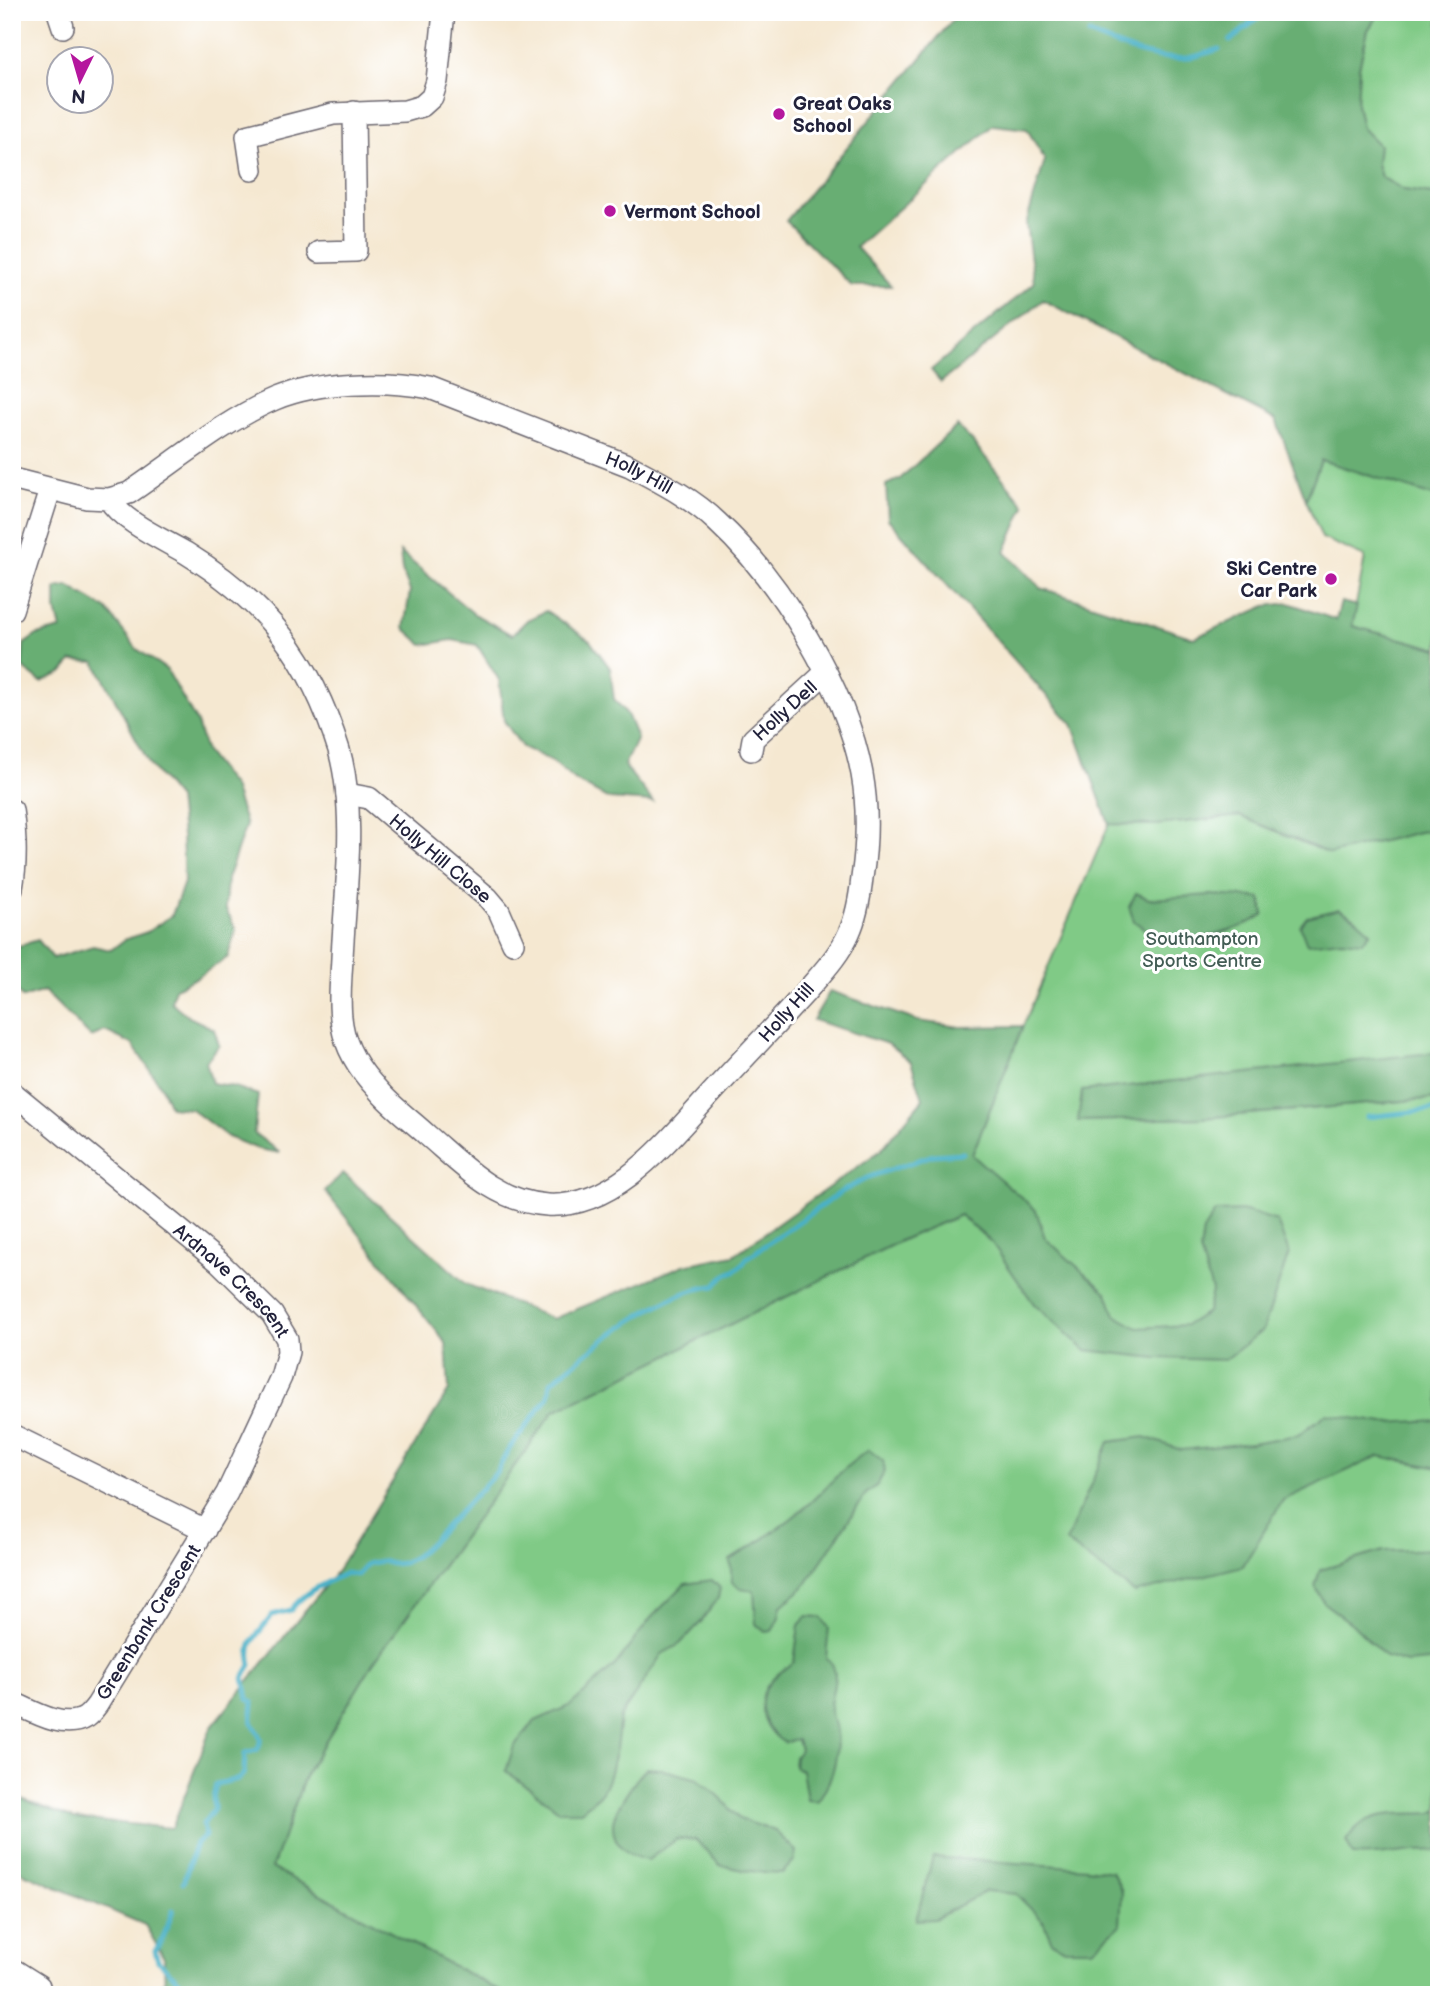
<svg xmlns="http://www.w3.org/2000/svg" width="1451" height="2007" font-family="'Balsamiq Sans',sans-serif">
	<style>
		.green { fill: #80ca86; stroke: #517660; stroke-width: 2 }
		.forest { fill: #68ae73; stroke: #456857; stroke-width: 2 }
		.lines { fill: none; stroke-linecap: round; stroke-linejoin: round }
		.stream { stroke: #49b1c8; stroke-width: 5 }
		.street-casing { stroke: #6c6770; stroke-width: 24 }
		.street { stroke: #fff; stroke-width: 21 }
		.poi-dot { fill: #b5179e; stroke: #fff; stroke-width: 2.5 }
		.labels { text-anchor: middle; stroke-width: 6; stroke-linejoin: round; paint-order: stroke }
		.poi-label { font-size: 19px; font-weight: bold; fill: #22223b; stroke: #fff; text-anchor: start }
		.street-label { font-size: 19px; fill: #22223b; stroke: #fff }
		.park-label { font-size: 19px; fill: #435d55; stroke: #fff }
	</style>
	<rect width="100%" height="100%" fill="#fff"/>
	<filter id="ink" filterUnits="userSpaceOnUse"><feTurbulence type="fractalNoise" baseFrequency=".0143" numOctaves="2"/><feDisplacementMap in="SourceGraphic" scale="14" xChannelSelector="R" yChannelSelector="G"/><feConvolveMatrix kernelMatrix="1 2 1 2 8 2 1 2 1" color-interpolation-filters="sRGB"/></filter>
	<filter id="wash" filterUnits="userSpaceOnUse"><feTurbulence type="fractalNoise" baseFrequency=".00686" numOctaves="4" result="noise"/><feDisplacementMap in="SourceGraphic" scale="28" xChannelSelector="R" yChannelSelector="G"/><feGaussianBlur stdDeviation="1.57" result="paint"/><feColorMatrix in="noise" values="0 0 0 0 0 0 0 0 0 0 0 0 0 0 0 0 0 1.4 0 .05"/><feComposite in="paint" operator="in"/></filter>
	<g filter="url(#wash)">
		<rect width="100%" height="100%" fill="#f5e8d1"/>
		<path class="green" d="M1380 12H1439V195L1404 190 1381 177 1377 164 1378 145 1362 128 1357 104 1359 67 1368 30Z
			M1321 460 1439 498V649L1352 626 1365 557 1322 538 1306 500Z
			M1240 816 1330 854 1439 827V1052L1079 1121 1202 1118 1439 1098V1995H252L272 1868 306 1773 373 1663 554 1411 906 1238 960 1215 972 1155 1023 1026 1109 824 1156 825Z"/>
		<path class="forest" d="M959 12H1380L1368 30 1359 67 1357 104 1362 128 1379 145 1377 164 1381 177 1404 190 1439 195V498L1321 460 1306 500 1276 420 1043 300 941 382 931 370 1034 283 1026 224 1045 160 1027 129 993 125 856 247 891 286H852L786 221Z
			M957 426 972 441 1025 506 1005 552 1041 588 1194 638 1266 606 1289 603 1336 620 1341 602 1357 606 1352 626 1439 649V827L1330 854 1240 816 1156 825 1109 824 1072 724 888 519 886 485 900 479Z
			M400 552 474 614 512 635 527 620 546 611 590 641 610 668 614 699 627 714 637 738 624 765 653 802 609 799 577 782 552 761 522 747 504 721 499 680 477 645 452 640 423 645 404 628 410 591 402 571Z
			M68 586 106 609 137 649 167 670 197 723 206 752 233 787 246 825 227 879 225 908 236 929 228 957 198 977 175 988 171 1002 189 1017 214 1029 219 1045 206 1062 212 1083 235 1087 258 1095 254 1133 280 1153 258 1149 228 1137 191 1109 170 1107 162 1088 132 1044 105 1031 91 1037 44 991 23 998 12 986V948L38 940 53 958 93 946 111 950 124 940 147 932 172 915 184 882 182 836 178 799 150 765 95 662 72 661 62 673 41 682 22 667 24 644 37 635 61 629 56 610V588Z
			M1136 893 1149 899 1211 895 1261 898 1264 915C1232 934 1200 940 1163 943L1134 921 1129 907Z
			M1339 909 1354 917 1371 932 1362 942 1341 940 1307 944 1300 926 1307 917Z
			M830 991 918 1021 961 1027 1023 1026 972 1155 1036 1210 1045 1238 1107 1293 1115 1315 1138 1328 1186 1325 1207 1312 1212 1291 1200 1251 1203 1231 1215 1212 1246 1211 1277 1221 1289 1253 1263 1330 1225 1360 1156 1358 1085 1350 1034 1304 992 1243 960 1215 906 1238 554 1411 373 1663 306 1773 272 1868 507 1995H165L164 1958 145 1925 12 1868V1795L74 1819 172 1828 211 1728 337 1571 449 1390 446 1343 325 1191 343 1173 466 1284 553 1319 684 1265 734 1255 881 1150 923 1099 911 1062 888 1044 813 1020Z
			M1439 1052V1098L1202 1118 1078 1121 1082 1091Z
			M1326 1414 1384 1423 1439 1420V1468L1379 1456 1283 1500 1243 1566 1135 1593 1066 1542 1109 1442 1145 1437 1181 1450 1251 1443 1298 1435Z
			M869 1450 883 1461 885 1471 877 1485 866 1494 804 1587 781 1606 779 1617 772 1631 765 1632 756 1624 754 1591 740 1588 732 1582 730 1560C755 1545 780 1528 803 1509 826 1489 843 1466 869 1450Z
			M1439 1549V1660L1407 1663 1386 1657 1352 1624 1324 1603 1315 1586 1320 1570 1383 1551Z
			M712 1580 720 1588 718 1598 701 1622 680 1644 662 1654 620 1717 616 1749 608 1780 600 1795 581 1811H560L506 1771 514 1746 535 1721 571 1705 616 1664 651 1618 685 1584Z
			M807 1616 821 1617 829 1628 826 1658C844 1670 829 1693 830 1710 830 1715 834 1721 835 1726 840 1753 834 1778 818 1801L807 1800 802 1770 794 1767 795 1757 800 1750 797 1740 785 1743C774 1737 768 1730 764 1718 755 1691 773 1676 794 1662L799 1625Z
			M647 1768 661 1769 698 1779 719 1796 739 1819 775 1831 796 1851 794 1861 782 1873 748 1871 720 1865 696 1840 677 1839 648 1860C630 1858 612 1845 613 1824 614 1809 636 1778 647 1768Z
			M1439 1810V1851C1410 1848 1382 1858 1353 1855L1346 1841C1367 1807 1397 1815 1432 1813Z
			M933 1857 1087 1868 1112 1872 1122 1891 1120 1925 1093 1949H1065L1052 1942 1043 1921 1016 1894 986 1891 935 1919 916 1920Z"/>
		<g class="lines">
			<path class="stream" d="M1089 34C1120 47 1153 61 1187 58 1197 57 1209 52 1219 49
				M1230 41 1265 12
				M1367 1117 1439 1109
				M183 1883 196 1843 205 1836 203 1824 214 1809 213 1799 216 1784 239 1779 244 1773 245 1753 257 1750C265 1737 256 1733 252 1721 251 1716 253 1708 253 1702L248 1699 244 1677 251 1665C245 1639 259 1636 272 1615L291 1610C305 1591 326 1583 346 1573L357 1575 367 1564 381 1561 392 1564 403 1563 416 1556 434 1539 496 1473 509 1449 549 1396 551 1382C592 1348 662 1290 715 1286 726 1269 735 1277 747 1258L841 1192 869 1177 933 1155 963 1153
				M173 1910 163 1938 155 1951 158 1961 181 1983V1995"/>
		</g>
	</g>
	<g filter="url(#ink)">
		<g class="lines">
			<defs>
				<g id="street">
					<path d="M58 12 63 27"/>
					<path d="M252 170 247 136 333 114 405 111 422 106 432 97 437 81 444 12"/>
					<path d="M319 252 356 251 354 112"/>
					<path id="s1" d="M12 479 87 498 109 499 129 493C175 462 225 420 275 399 319 381 384 379 430 388L630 466C660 482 692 498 717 522 781 581 846 688 862 774 868 807 867 845 862 878 860 897 857 916 849 933 839 956 820 975 804 994 772 1029 739 1063 707 1098 666 1143 614 1209 547 1205 496 1202 463 1166 427 1135 411 1120 392 1107 378 1090 361 1072 346 1050 342 1025 338 1003 341 980 342 958 345 893 357 814 339 750 311 659 267 603 186 553 164 540 121 521 109 499"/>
					<path d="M12 610 50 490"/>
					<path id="s2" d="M751 750 753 739 825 673"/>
					<path id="s3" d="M347 794 369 798 488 898 499 911 513 943"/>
					<path d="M12 810C16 837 17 861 12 888"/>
					<path id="s4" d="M12 1092 219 1262 272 1314 287 1339 288 1352 281 1377 227 1493 97 1705C94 1709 90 1714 86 1717 64 1731 32 1711 12 1702"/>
					<path d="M12 1435 205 1530"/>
					<path d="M12 1969 39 1986"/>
				</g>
			</defs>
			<use href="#street" class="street-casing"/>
			<use href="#street" class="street"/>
		</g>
	</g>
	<g class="poi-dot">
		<circle cx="779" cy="114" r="7"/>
		<circle cx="610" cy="211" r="7"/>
		<circle cx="1331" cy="579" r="7"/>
	</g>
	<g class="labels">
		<g class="poi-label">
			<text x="793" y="110">Great Oaks<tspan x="793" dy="22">School</tspan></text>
			<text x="624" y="218">Vermont School</text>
			<text x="1317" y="575" text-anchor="end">Ski Centre<tspan x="1317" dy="22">Car Park</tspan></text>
		</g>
		<g class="street-label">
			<text dy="7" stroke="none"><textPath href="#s1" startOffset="677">Holly Hill</textPath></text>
			<text dy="7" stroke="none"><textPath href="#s2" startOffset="54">Holly Dell</textPath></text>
			<text dy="7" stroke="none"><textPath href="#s3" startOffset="116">Holly Hill Close</textPath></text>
			<text transform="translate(786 1012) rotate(-48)" y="7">Holly Hill</text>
			<text dy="7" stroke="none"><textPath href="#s4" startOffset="290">Ardnave Crescent</textPath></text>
			<text transform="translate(148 1622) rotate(-58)" y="7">Greenbank Crescent</text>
		</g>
		<g class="park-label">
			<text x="1202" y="945">Southampton<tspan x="1202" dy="22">Sports Centre</tspan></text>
		</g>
	</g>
	<rect width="1451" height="2007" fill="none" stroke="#fff" stroke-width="42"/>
	<g transform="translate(80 80) rotate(185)"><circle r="33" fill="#ffffff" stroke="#a7a7b1" stroke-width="2"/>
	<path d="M0-5L12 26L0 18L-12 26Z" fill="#b5179e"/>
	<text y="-10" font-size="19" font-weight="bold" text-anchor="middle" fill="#22223b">N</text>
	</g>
</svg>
